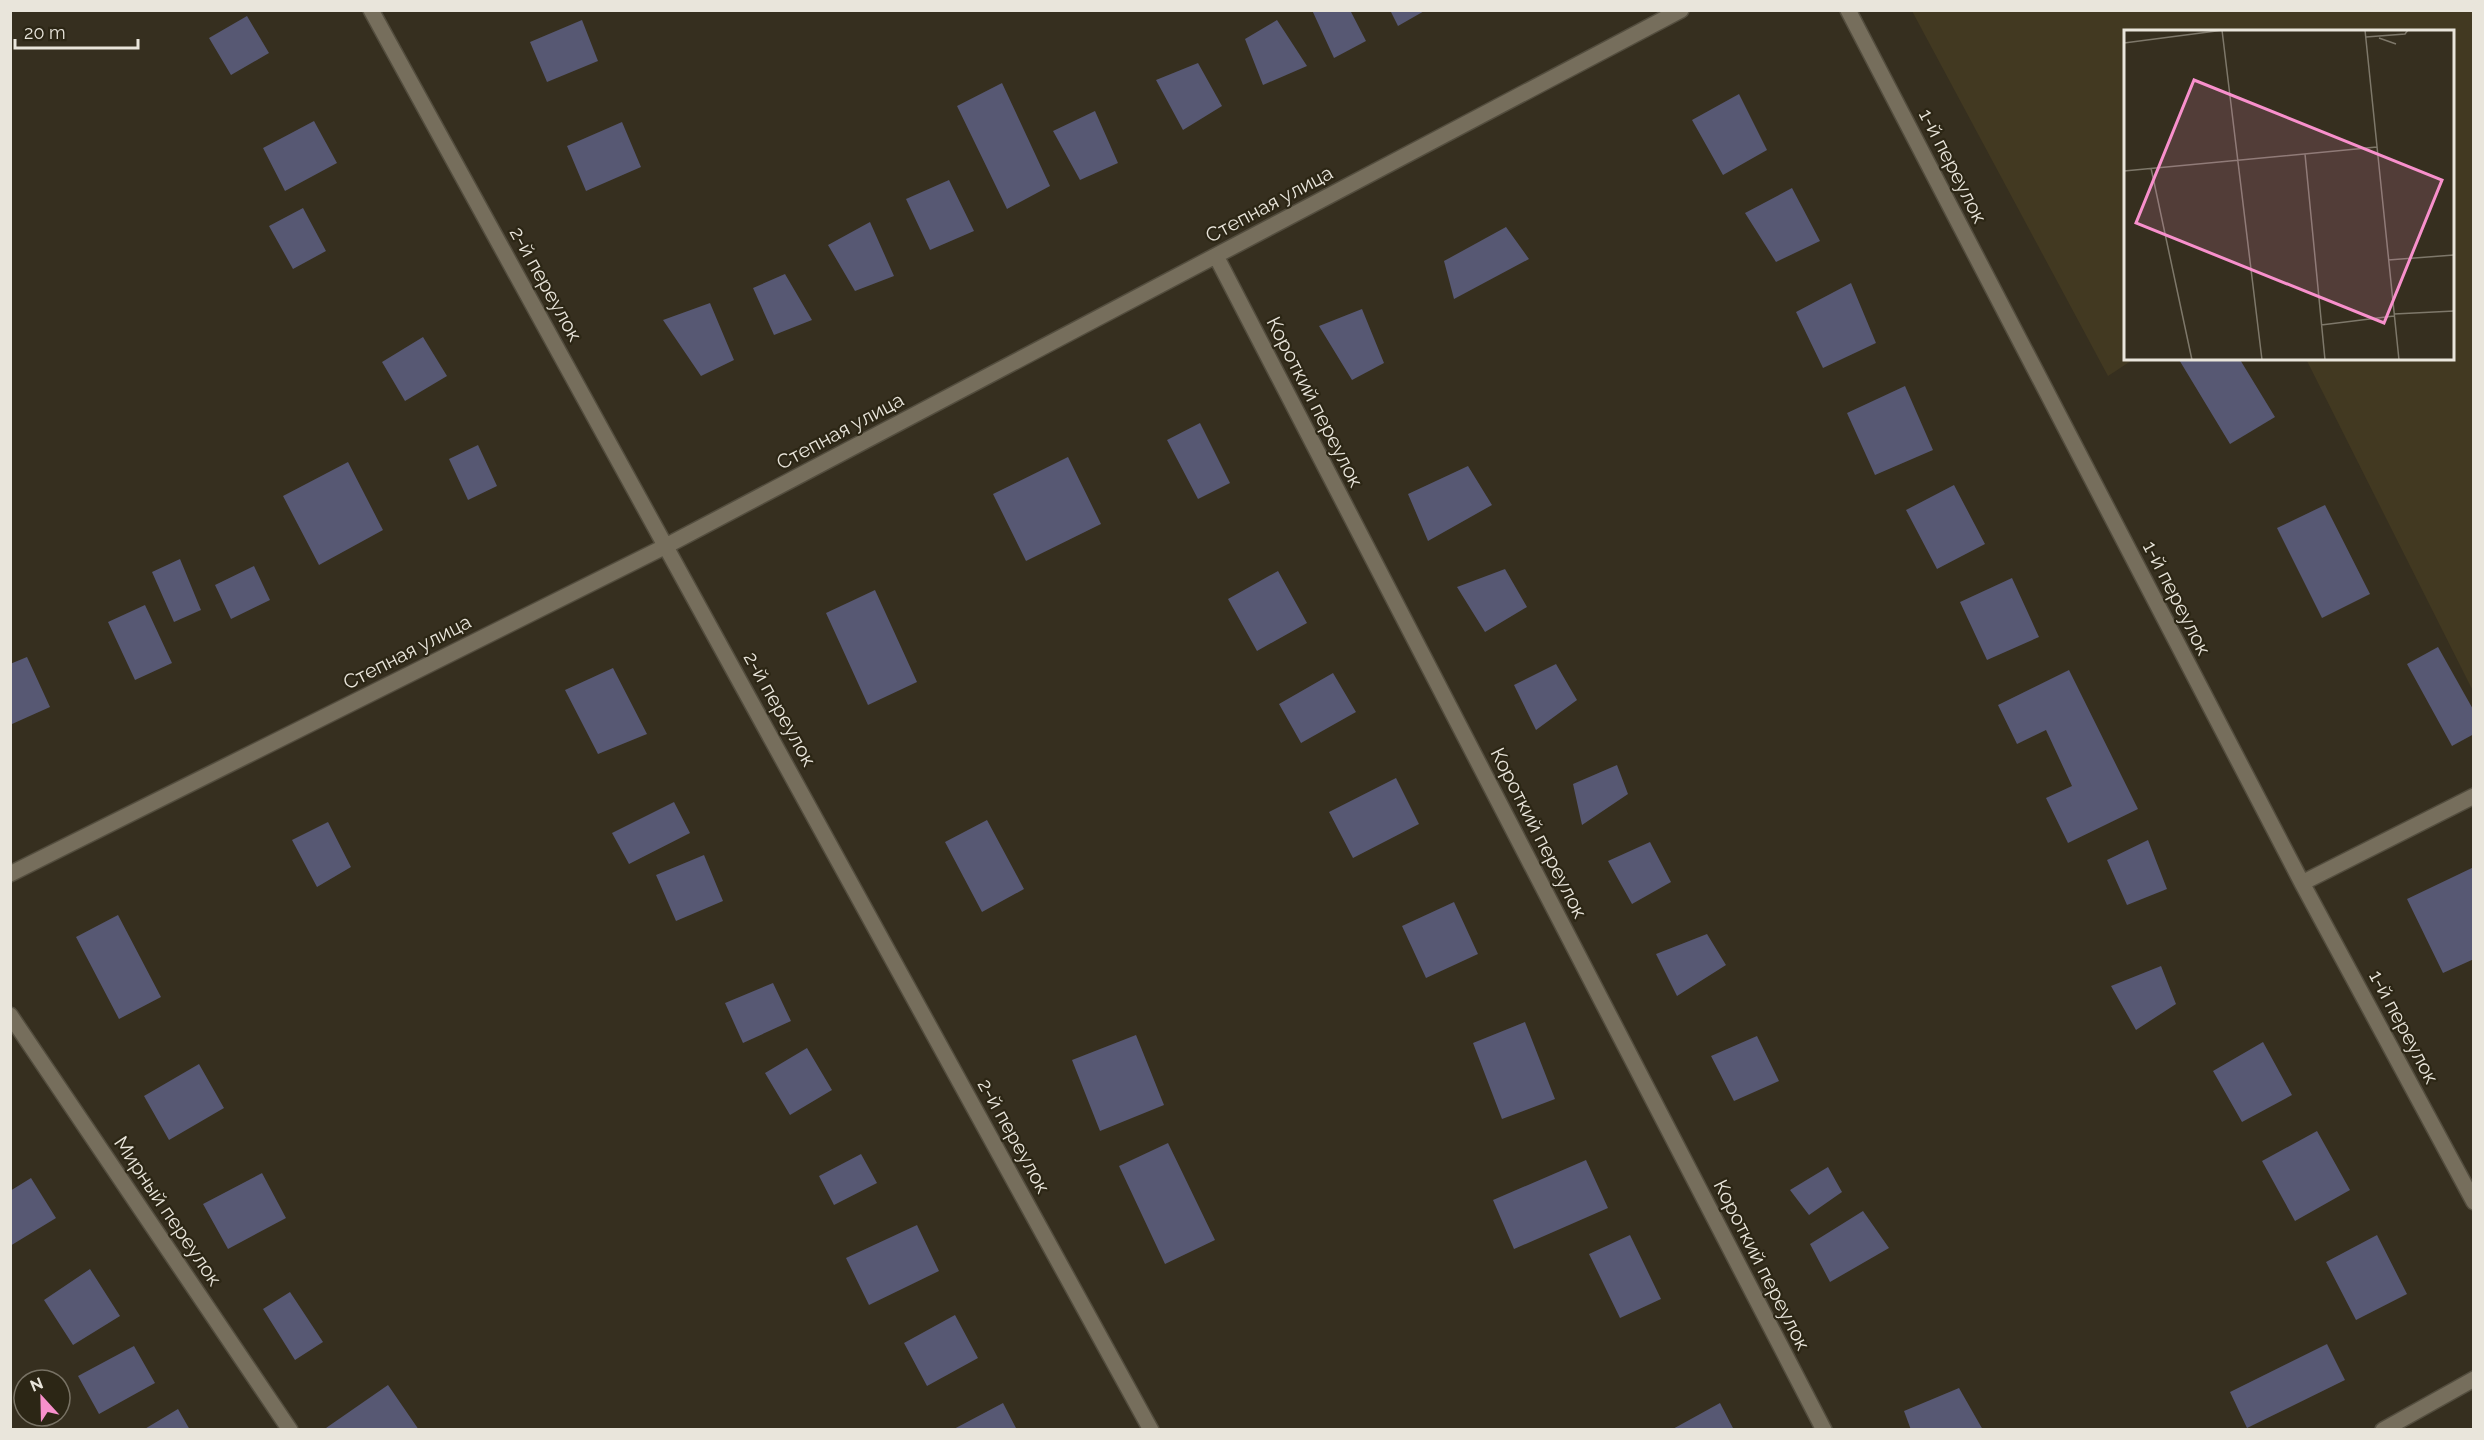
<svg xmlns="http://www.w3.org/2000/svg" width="2484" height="1440" font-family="Raleway,sans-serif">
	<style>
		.built { fill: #423921 }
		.building { fill: #575873 }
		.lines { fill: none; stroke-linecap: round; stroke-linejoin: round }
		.minor-casing { stroke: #534d3e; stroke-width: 18 }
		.minor { stroke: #766e5c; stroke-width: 15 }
		.labels { text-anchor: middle; stroke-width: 4.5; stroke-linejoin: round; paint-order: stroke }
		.street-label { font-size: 20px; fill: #e9e5db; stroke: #2c2615 }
		.inset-road { fill: none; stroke: #7e786a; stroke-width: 1.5 }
		.view { fill: #f890cc; fill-opacity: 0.15; stroke: #f890cc; stroke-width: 3 }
		.inset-edge { fill: none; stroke: #e9e5db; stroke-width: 3 }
	</style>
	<rect width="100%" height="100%" fill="#362f1f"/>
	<path class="built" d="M1912 11H2473V691L2306 359 2452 358V32H2126V358L2134 359 2108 376Z"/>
	<path class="building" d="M1312 10H1350L1366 41 1334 58Z
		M1390 10H1426L1398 26Z
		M247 16 269 53 231 75 209 38Z
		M582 20 598 61 547 82 530 42Z
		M1277 20 1307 66 1263 85 1245 39Z
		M1198 63 1222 106 1183 130 1156 80Z
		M1002 83 1050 186 1007 209 957 106Z
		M1739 94 1767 150 1723 175 1692 120Z
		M1095 111 1118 163 1080 180 1053 131Z
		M314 121 337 163 285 191 263 148Z
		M622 122 641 167 586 191 567 146Z
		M949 180 974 231 930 250 906 199Z
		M1792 188 1820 241 1776 262 1745 213Z
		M303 208 326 251 293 269 269 226Z
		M870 222 894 276 855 291 828 245Z
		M1506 227 1529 259 1454 299 1444 261Z
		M785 274 812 320 774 335 753 288Z
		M1851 283 1876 343 1823 368 1796 312Z
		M710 303 734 360 701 376 663 320Z
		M1362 309 1384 363 1352 380 1319 326Z
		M423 337 447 376 405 401 382 362Z
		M2178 358H2239L2275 417 2230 444Z
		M1905 386 1933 450 1875 475 1847 413Z
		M1200 423 1230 483 1198 499 1167 440Z
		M478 445 497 486 468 500 449 459Z
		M1068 457 1101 524 1026 561 993 494Z
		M348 462 383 530 319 565 283 496Z
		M1468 466 1492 505 1428 541 1408 494Z
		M1954 485 1985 544 1937 569 1906 510Z
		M2325 505 2370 594 2322 618 2277 528Z
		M180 559 201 610 174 622 152 572Z
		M254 566 270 600 231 619 215 585Z
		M1505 569 1527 607 1485 632 1457 587Z
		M1278 571 1307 623 1257 651 1228 599Z
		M2012 578 2039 637 1987 660 1960 602Z
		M875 590 917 682 868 705 826 613Z
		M145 605 172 663 135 680 108 622Z
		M2438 647 2474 711V734L2452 746 2407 664Z
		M27 657 50 707 12 724 10 664Z
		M1556 664 1577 700 1536 730 1514 685Z
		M613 668 647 734 598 754 565 690Z
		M2069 670 2138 809 2068 843 2046 798 2072 786 2046 730 2017 744 1998 705Z
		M1333 673 1356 712 1301 743 1279 704Z
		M1617 765 1628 794 1582 825 1573 784Z
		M1396 778 1419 824 1353 858 1329 812Z
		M674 802 690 833 629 864 612 833Z
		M987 820 1024 889 982 912 945 842Z
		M328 822 351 867 317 887 292 840Z
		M2148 840 2167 889 2127 905 2107 860Z
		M1650 842 1671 882 1632 904 1608 861Z
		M704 855 723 901 676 921 656 875Z
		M2474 867V959L2443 973 2407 899Z
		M1454 902 1478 954 1426 978 1402 926Z
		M118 915 161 997 119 1019 76 937Z
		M1707 934 1726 965 1677 996 1656 954Z
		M2161 966 2176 1004 2136 1030 2111 986Z
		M773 983 791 1021 743 1043 725 1003Z
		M1525 1022 1555 1099 1502 1119 1473 1043Z
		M1136 1035 1164 1105 1100 1131 1072 1060Z
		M1757 1036 1779 1081 1734 1101 1711 1056Z
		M2263 1042 2292 1095 2242 1122 2213 1071Z
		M807 1048 832 1090 790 1115 765 1073Z
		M199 1064 224 1108 169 1140 144 1096Z
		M2317 1131 2350 1190 2295 1221 2262 1161Z
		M1168 1143 1215 1240 1165 1264 1119 1166Z
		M861 1154 877 1183 834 1205 819 1176Z
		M1586 1160 1608 1208 1514 1249 1493 1200Z
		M1828 1167 1842 1192 1809 1215 1790 1190Z
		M262 1173 286 1218 228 1249 203 1204Z
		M31 1178 56 1218 10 1246V1191Z
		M1863 1211 1889 1248 1830 1282 1810 1244Z
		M917 1225 939 1271 869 1305 846 1258Z
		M1630 1235 1661 1299 1620 1318 1589 1254Z
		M2377 1235 2407 1294 2356 1320 2326 1262Z
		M90 1269 120 1316 73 1345 44 1300Z
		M290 1292 323 1342 295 1360 263 1309Z
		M955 1315 978 1358 927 1386 904 1343Z
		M2327 1344 2345 1380 2247 1428 2230 1392Z
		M134 1346 155 1383 99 1414 78 1376Z
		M388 1385 419 1430H327L326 1428Z
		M1959 1388 1983 1430H1911L1904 1411Z
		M1003 1403 1017 1430H952Z
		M1720 1403 1734 1430H1671Z
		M178 1409 190 1430H143Z"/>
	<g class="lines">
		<defs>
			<path id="minor" d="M371 10 1151 1430
				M1848 10 2302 883 2474 1202
				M1216 256 1824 1430
				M10 874 666 546 1681 10
				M2302 883 2474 796
				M10 1015 290 1430
				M2383 1430 2474 1379"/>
		</defs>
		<use href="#minor" class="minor-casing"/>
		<use href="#minor" class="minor"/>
	</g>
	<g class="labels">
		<g class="street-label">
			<text transform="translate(1953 166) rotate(63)" y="7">1-й переулок</text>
			<text transform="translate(1269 204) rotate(-28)" y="7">Степная улица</text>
			<text transform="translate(546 284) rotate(61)" y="7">2-й переулок</text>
			<text transform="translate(1315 402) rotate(63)" y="7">Короткий переулок</text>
			<text transform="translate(840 431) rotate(-28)" y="7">Степная улица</text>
			<text transform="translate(2177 598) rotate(63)" y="7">1-й переулок</text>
			<text transform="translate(407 652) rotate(-27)" y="7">Степная улица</text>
			<text transform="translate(780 709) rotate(61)" y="7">2-й переулок</text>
			<text transform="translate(1539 833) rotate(63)" y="7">Короткий переулок</text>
			<text transform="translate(2404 1027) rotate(62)" y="7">1-й переулок</text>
			<text transform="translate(1014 1136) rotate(61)" y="7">2-й переулок</text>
			<text transform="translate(168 1211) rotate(56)" y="7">Мирный переулок</text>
			<text transform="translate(1762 1265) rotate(63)" y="7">Короткий переулок</text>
		</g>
	</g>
	<g transform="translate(2124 30)">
		<rect width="330" height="330" fill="#362f1f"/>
		<path class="inset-road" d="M98 0 138 330M241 0 275 330M242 7 281 4 284 0M255 8 272 14M0 13 100 0M181 124 201 330M27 138 68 330M0 141 253 117M264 230 330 225M270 284 330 281M197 295 270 286"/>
		<path class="view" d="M70 50 318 150 260 293 12 193Z"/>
		<rect width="330" height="330" class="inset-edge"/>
	</g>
	<rect width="2484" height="1440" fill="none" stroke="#e9e5db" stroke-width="24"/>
	<g transform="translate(42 1398) rotate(338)"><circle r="28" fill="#2c2615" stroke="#787264" stroke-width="1.5"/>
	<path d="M0-4.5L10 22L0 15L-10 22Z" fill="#f890cc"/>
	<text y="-9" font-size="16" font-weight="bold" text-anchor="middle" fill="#e9e5db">N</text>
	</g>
	<path d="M15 39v9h123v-9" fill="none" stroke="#e9e5db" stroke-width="3"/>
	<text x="24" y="39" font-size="18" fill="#e9e5db" stroke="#2c2615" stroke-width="4.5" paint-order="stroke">20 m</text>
</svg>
